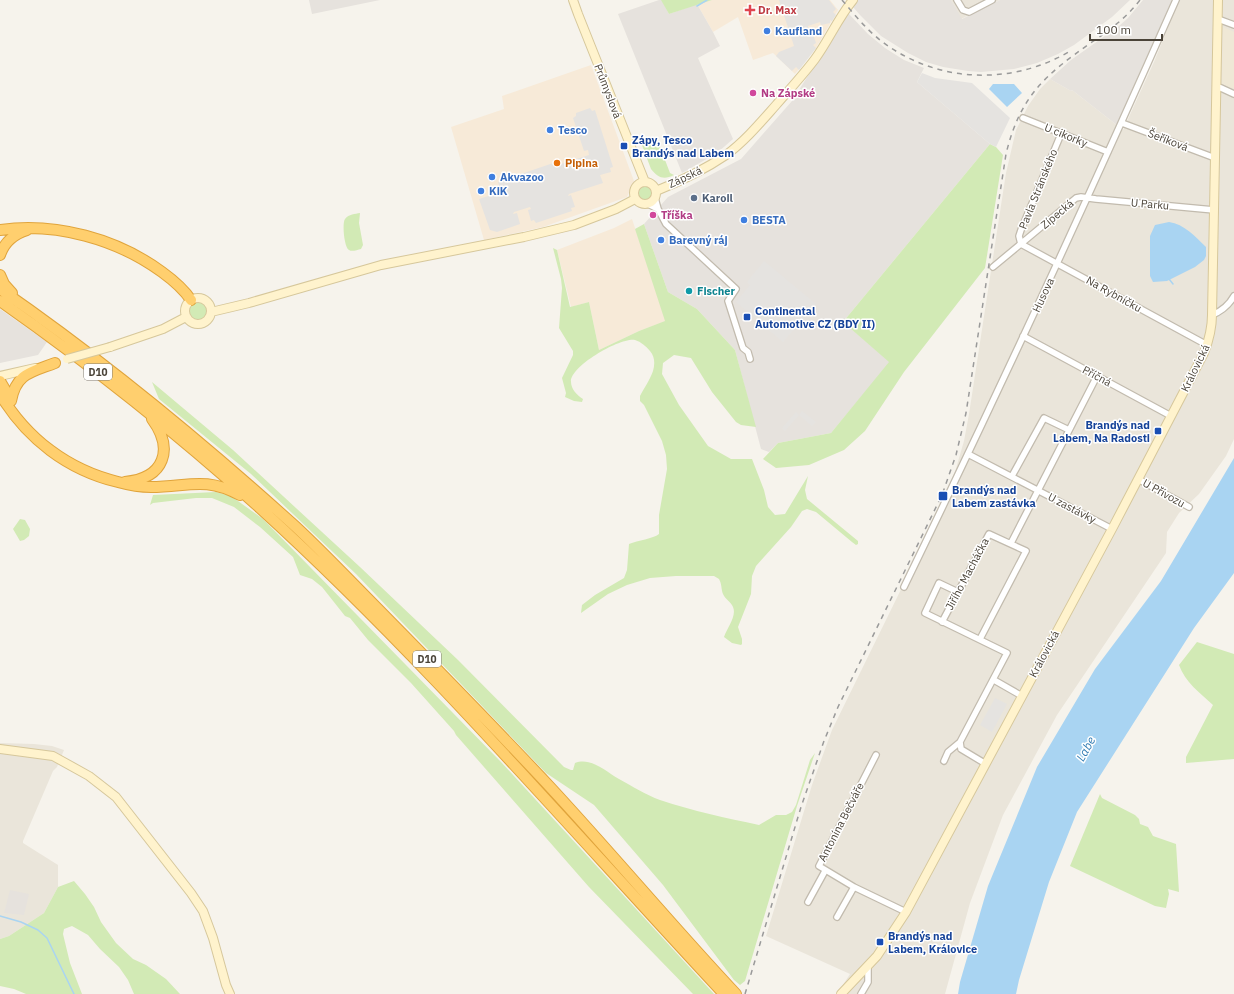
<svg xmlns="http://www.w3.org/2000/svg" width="1234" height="994" font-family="'IBM Plex Sans',sans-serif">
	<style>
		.residential { fill: #eae5da }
		.commercial { fill: #f7ead8 }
		.industrial { fill: #e6e2dd }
		.education { fill: #efe8d6 }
		.green { fill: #d2eab5 }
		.parking { fill: #e5e3e0 }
		.water { fill: #a9d4f2 }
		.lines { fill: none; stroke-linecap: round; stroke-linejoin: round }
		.stream { stroke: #a9d4f2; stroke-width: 1.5 }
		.street-casing { stroke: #c2bbae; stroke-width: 8 }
		.secondary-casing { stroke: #d6c79b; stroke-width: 10 }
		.highway-casing { stroke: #e0a43c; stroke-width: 12 }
		.street { stroke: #fff; stroke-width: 5.5 }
		.secondary { stroke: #fff3cd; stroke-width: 8 }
		.highway { stroke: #ffcf6e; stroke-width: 10 }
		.rail { stroke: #9a9a9a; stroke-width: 1.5; stroke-dasharray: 5 5; stroke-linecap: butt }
		.secondary-bridge-casing { stroke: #d6c79b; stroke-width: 10; stroke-linecap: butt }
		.secondary-bridge { stroke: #fff3cd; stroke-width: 8 }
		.health-dot { fill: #e0444e; stroke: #fff; stroke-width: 1.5 }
		.shop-dot { fill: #3f7fe0; stroke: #fff; stroke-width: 1.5 }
		.hotel-dot { fill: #d1479c; stroke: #fff; stroke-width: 1.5 }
		.transit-dot { fill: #1a4fb4; stroke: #fff; stroke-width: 1.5 }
		.food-dot { fill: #e8710a; stroke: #fff; stroke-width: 1.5 }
		.service-dot { fill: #5c6f8a; stroke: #fff; stroke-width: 1.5 }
		.culture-dot { fill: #0f9aa8; stroke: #fff; stroke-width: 1.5 }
		.labels { text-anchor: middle; stroke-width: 3; stroke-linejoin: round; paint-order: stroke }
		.shield { fill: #fff; stroke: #817c74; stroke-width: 1 }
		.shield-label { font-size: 10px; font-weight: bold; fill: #4b4439 }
		.health-label { font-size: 11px; font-weight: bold; fill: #be3a42; stroke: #fff; text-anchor: start }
		.shop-label { font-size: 11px; font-weight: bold; fill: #366cbe; stroke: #fff; text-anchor: start }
		.street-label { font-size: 11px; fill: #4b4439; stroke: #fff }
		.hotel-label { font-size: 11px; font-weight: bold; fill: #b23c85; stroke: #fff; text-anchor: start }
		.transit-label { font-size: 11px; font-weight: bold; fill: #164399; stroke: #fff; text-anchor: start }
		.food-label { font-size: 11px; font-weight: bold; fill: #c56008; stroke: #fff; text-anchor: start }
		.service-label { font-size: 11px; font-weight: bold; fill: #4e5e75; stroke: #fff; text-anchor: start }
		.culture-label { font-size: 11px; font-weight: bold; fill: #0d838f; stroke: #fff; text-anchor: start }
		.water-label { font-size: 12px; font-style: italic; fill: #2e7ab2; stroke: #fff }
	</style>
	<rect width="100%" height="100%" fill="#f6f3ec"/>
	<path class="residential" d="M951 0H1000L961 19Z
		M1179 0H1234V439L1226 456 1199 494 1179 513 1167 532 1166 553 1057 715 1003 815 970 903 945 994H837L850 974 766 936 812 785 832 730 937 516 955 472 964 441 969 414 1006 173 1016 130 1028 106 1040 89 1050 79 1071 91 1072 90 1123 130 1154 62Z
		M0 743 34 744 52 746 64 750 57 767 53 771 23 841V843L58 865V887L44 913 9 936 0 939Z"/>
	<path class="commercial" d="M712 0H830L838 10 816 48 795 74 773 53 753 60 738 17 713 32 697 4Z
		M591 65 634 181 627 197 543 227 484 240 451 127 504 109 502 96Z
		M632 219 666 321 639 331 599 350 589 302 571 307 557 250 614 228Z"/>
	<path class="industrial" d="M309 0H380L312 14Z
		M659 0H662L669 14 697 4 713 32 720 46 698 58 733 139 717 153 682 173 618 14Z
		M847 0H951L962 19 1000 0H1130L1112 17 1074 45 1058 54 1037 63 1014 69 981 72 968 71 943 67 926 62 908 53 881 36 860 15Z
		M1143 0H1172L1128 99 1130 100 1118 126 1072 90 1071 91 1050 79 1071 60 1119 26 1128 18Z
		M847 14H849L868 34 885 48 904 60 924 68 917 82 990 144 843 322 890 362 831 433 778 443 769 452 761 449 735 350 697 309 668 292 644 224 668 197 741 159 792 101Z
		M0 309 47 342 38 355 0 363Z
		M10 890 29 894 24 915 4 913Z"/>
	<path class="education" d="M1223 27 1234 32V89L1222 84Z"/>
	<path class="green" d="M661 0H712L669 14Z
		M654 137 657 139 670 173 674 175C664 180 658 178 651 169L640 140Z
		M990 144 996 147 1003 155 985 268 904 372 865 431 844 450 809 465 776 468 763 459 778 443 831 433 889 362 843 322Z
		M636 193a9 9 0 1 1 18 0a9 9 0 1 1-18 0Z
		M360 213 359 223 363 245 361 249C357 250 352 252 349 250 344 247 342 223 345 219 349 214 355 214 360 213Z
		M644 224 668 292 697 309 735 350 756 427 741 425 736 422 712 392 691 358 674 355 663 363 662 374 679 405 708 446 731 459H752L764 490 768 507 775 515 785 514 808 476 805 490 807 499 858 541V544L856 545 852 542 816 512 807 509 802 511 791 527 756 566 752 576 751 594 738 627 742 639V644L741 645 732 643 724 637C727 628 737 616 733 607 731 602 725 599 723 594 721 589 722 584 719 579L714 576H676L650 578 627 585 608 594 581 613 582 605 595 595 624 578 627 570 629 544C638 540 653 539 659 534V515L667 469 666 455 662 441 644 405 640 401V396C644 388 650 380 653 371 655 364 655 357 650 351 646 346 641 342 635 340 621 337 570 366 571 382 571 389 577 395 583 399L582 402 574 401 565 397 566 393 562 378 573 355V351L559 328 562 288 561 279 553 248 557 250 570 307 589 302 599 350 639 331 665 321 635 229Z
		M188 311a10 10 0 1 1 20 0a10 10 0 1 1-20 0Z
		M152 382 233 450 360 567 458 660 564 767 571 770H573L575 763C591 757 605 771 619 779 632 786 646 795 660 800 693 811 726 818 759 825L776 815H786L792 812 796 805 810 760 815 753 797 806 745 981 740 985 734 980 663 885 594 805 546 773 356 574 251 474 159 399Z
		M216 492 231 496 263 519 501 762 714 994H693L589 887 456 735 454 731 411 683 368 640 350 618 345 616 322 587 312 579 300 575 293 557 260 527 234 507 212 498H196L153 503 150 505 153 495Z
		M20 519 25 520 30 529 29 536 24 540 20 541 13 529Z
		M1197 642 1234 654V759L1186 763V757L1213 705C1200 693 1185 682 1179 665Z
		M1100 794 1102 798 1135 815 1139 819 1140 824 1148 827 1153 836 1176 844 1179 892 1168 889 1169 894 1166 908 1155 906 1070 866Z
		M74 881 85 894 94 907 101 922 116 943 133 959 146 965 166 979 180 994H134L128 980 119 967 100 949 88 935 72 926 64 929 63 934 70 963 82 994H26L14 989 0 986V939L9 936 44 913 58 887Z"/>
	<path class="parking" d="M779 0H829L836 9 833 12 836 15 832 21 830 20V23L821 25 820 22 808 26V28H811L816 43 813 45 816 48 799 70 796 67 792 71 776 56 779 52 794 46Z
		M922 73 935 78 972 83 1010 118 996 147 990 144 917 82Z
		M590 108 592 111 595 110 613 167 610 168 611 172 600 175 603 183 569 194 568 196 571 195 575 207 571 208 572 211 536 223 534 220 531 221 528 210 531 209 530 207 514 212 513 214 517 213 520 224 497 232 490 230 479 199 501 192 498 182 559 161 561 164 589 155 588 150 584 151 573 118 576 116V113Z
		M764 261 816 304 783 342 736 302 750 285 747 282Z
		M802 411 816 422 812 426 799 415 785 431 782 428 796 412 799 415Z
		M995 698 1007 704 992 732 980 725Z"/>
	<path class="water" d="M993 84H1014L1022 93 1007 107 989 89Z
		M1169 222C1184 224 1196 237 1206 247V256L1204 260 1195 267 1167 281 1153 282 1150 276V236L1155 225Z
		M1234 458V573L1194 628 1077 812 1049 882 1019 980 1016 994H958L960 982 988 886 1037 767 1095 669 1161 581Z"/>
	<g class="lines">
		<path class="stream" d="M697 6 707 0
			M1169 279 1173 284
			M0 916 21 922 38 930 47 938 74 994"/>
		<defs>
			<path id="street" d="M957 0 963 10 969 12 992 0
				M1218 19 1234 25
				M1217 87 1221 88 1234 94
				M1023 118 1108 152
				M1122 123 1215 158
				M1061 134 1021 230 1019 236 1021 244 1207 345
				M655 198 658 209 666 224 736 289 728 301 743 348 748 352 750 359
				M648 204 658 209
				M993 267 1076 198 1081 197 1096 199 1214 210
				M1212 315C1222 311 1229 305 1234 296
				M1023 336 1171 416
				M968 454 1112 529
				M1012 476 1044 418 1069 430
				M1138 479 1189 507
				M1011 543 1097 376
				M904 587C998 393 1089 197 1176 0
				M958 592 939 583 925 613 1007 653 960 742 961 749 986 764
				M942 622 989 534 1026 551 980 639
				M994 680 1022 696
				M876 755 819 866 854 887 906 912
				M944 761 948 752 960 742
				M808 902 825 871
				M837 917 854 887
				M861 994 868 982V967"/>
			<path id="secondary" d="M573 0 578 14 645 182
				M634 193a11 11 0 1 1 22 0a11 11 0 1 1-22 0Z
				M656 191C681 181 704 170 726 155 745 141 760 123 776 105 789 90 803 75 815 59 829 40 838 18 853 0
				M185 311a13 13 0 1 1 26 0a13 13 0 1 1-26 0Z
				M211 312 249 303 381 265 524 237 574 225 616 209 635 199
				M110 347 163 329 186 317
				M0 376 35 368
				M0 749 53 756 89 776 116 797 191 893 203 911 213 938 226 985 230 994
				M841 994 877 956 906 912 1112 529 1204 353C1209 340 1212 329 1212 315L1218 0"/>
			<path id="highway" d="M0 230C56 222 117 239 162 272 173 280 183 288 191 300
				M0 255C4 243 14 234 27 230
				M0 275 4 284 12 293
				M0 289C104 361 202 442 296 527 326 555 354 585 383 614 440 672 496 729 551 788 614 856 673 927 736 994
				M0 301C91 365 178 434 260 508 426 659 572 831 724 994
				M0 381 11 400
				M0 394C27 439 68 470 118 482 129 485 140 487 151 487 188 487 204 476 240 495
				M11 401C16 373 32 372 55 363
				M125 482C165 478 174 449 152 419"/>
		</defs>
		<use href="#street" class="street-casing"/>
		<use href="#secondary" class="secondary-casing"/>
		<use href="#highway" class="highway-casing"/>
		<use href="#street" class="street"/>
		<use href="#secondary" class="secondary"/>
		<use href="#highway" class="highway"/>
		<path class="rail" d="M842 0C854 14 866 29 880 40 936 84 1013 86 1072 50
			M745 994 801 807 824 741 838 707 942 495 956 455 966 413 1006 154C1020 96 1045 75 1092 42 1110 30 1127 17 1140 0"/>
		<defs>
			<path id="secondary-bridge" d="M67 359 110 347"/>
		</defs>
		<use href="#secondary-bridge" class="secondary-bridge-casing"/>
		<use href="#secondary-bridge" class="secondary-bridge"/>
	</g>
	<path class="health-dot" d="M748 4h4v4h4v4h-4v4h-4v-4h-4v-4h4z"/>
	<g class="shop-dot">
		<circle cx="767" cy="31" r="4"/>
		<circle cx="550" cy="130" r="4"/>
		<circle cx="492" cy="177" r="4"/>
		<circle cx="481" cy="191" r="4"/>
		<circle cx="744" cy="220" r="4"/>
		<circle cx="661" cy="240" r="4"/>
	</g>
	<g class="hotel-dot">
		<circle cx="753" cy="93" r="4"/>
		<circle cx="653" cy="215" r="4"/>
	</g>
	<g class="transit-dot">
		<rect x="620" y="142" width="8" height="8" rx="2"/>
		<rect x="743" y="313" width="8" height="8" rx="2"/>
		<rect x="1154" y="427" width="8" height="8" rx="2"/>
		<rect x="938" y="491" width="10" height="10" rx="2"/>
		<rect x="876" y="938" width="8" height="8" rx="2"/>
	</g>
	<circle class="food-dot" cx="557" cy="163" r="4"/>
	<circle class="service-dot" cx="694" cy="198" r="4"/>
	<circle class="culture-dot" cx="689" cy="291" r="4"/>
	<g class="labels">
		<g class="shield">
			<rect x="84" y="364" width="28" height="16" rx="3"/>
			<rect x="413" y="651" width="28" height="16" rx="3"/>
		</g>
		<g class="shield-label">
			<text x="98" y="376">D10</text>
			<text x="427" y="663">D10</text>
		</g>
		<g class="health-label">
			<text x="758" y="14">Dr. Max</text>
		</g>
		<g class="shop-label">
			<text x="775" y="35">Kaufland</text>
			<text x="558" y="134">Tesco</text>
			<text x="500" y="181">Akvazoo</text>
			<text x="489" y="195">KiK</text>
			<text x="752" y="224">BESTA</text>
			<text x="669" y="244">Barevný ráj</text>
		</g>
		<g class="street-label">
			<text transform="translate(608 91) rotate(69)" y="4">Průmyslová</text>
			<text transform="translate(1066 135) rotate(22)" y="4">U cikorky</text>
			<text transform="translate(1168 140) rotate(21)" y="4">Šeříková</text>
			<text transform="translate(685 177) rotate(-25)" y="4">Zápská</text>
			<text transform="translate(1038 189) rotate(-68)" y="4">Pavla Stránského</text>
			<text transform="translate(1150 204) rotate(5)" y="4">U Parku</text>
			<text transform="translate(1057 214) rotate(-40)" y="4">Zípecká</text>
			<text transform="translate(1114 294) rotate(29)" y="4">Na Rybníčku</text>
			<text transform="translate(1043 295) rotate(-65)" y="4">Husova</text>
			<text transform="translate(1195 368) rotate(-64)" y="4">Královická</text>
			<text transform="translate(1097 376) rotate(28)" y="4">Příčná</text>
			<text transform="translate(1164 493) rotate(29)" y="4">U Přívozu</text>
			<text transform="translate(1072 508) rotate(28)" y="4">U zastávky</text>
			<text transform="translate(967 574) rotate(-62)" y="4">Jiřího Macháčka</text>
			<text transform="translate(1044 654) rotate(-62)" y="4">Královická</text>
			<text transform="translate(841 822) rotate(-63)" y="4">Antonína Bečváře</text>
		</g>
		<g class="hotel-label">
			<text x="761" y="97">Na Zápské</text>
			<text x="661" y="219">Tříška</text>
		</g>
		<g class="transit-label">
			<text x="632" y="144">Zápy, Tesco<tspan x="632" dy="13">Brandýs nad Labem</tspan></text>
			<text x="755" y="315">Continental<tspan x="755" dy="13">Automotive CZ (BDY II)</tspan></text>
			<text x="1150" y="429" text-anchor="end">Brandýs nad<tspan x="1150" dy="13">Labem, Na Radosti</tspan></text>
			<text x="952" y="494">Brandýs nad<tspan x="952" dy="13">Labem zastávka</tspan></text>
			<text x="888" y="940">Brandýs nad<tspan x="888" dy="13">Labem, Královice</tspan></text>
		</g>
		<g class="food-label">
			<text x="565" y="167">Pipina</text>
		</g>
		<g class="service-label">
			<text x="702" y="202">Karoil</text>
		</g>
		<g class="culture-label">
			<text x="697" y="295">Fischer</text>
		</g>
		<g class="water-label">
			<text transform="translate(1086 749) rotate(-61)" y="4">Labe</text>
		</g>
	</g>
	<path d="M1090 34v6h72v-6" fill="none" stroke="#4b4439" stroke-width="2"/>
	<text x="1096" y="34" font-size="12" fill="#4b4439" stroke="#ffffff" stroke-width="3" paint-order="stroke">100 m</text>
</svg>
